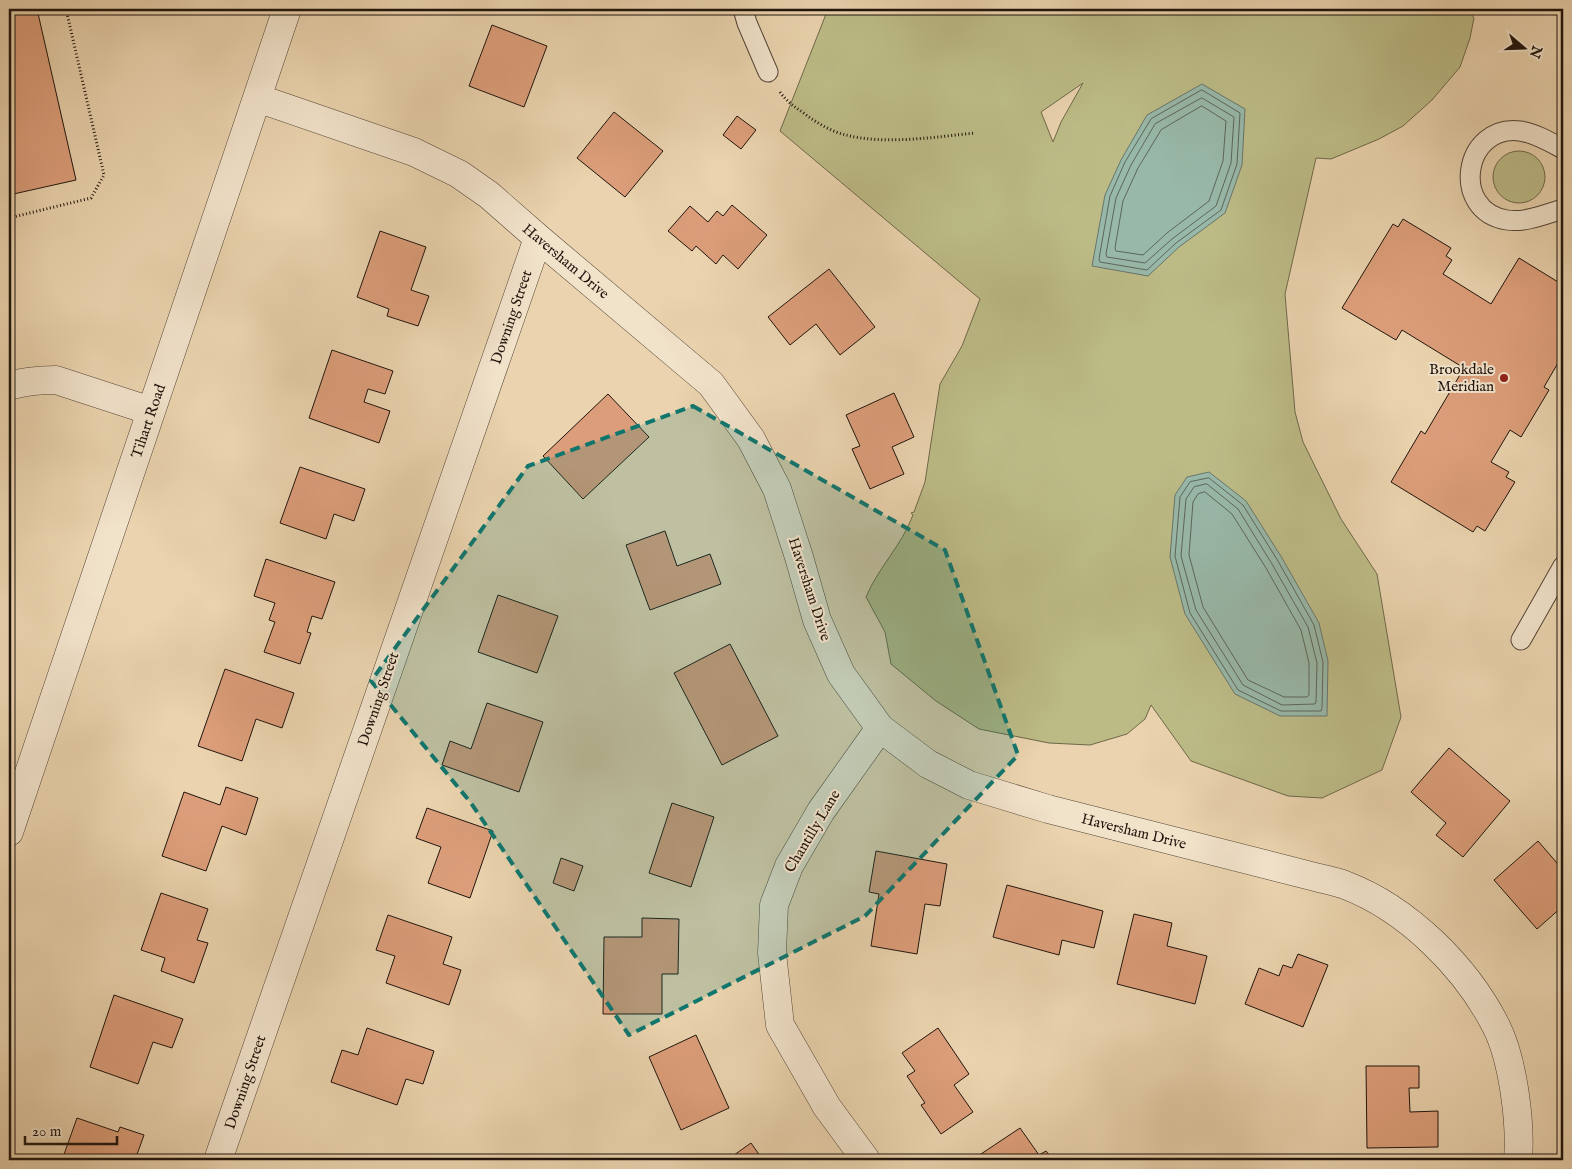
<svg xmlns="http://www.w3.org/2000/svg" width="1572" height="1169" font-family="'IM FELL English',serif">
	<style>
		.green { fill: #bcbb86; stroke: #6e684a; fill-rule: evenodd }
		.water { fill: #98b8a9; stroke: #68766b }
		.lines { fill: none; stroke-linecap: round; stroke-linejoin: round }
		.shore { stroke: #5c665b; stroke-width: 1 }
		.building { fill: #dc9e7a; stroke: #1f140d }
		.lane-casing { stroke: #524435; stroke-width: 21 }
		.street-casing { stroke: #524435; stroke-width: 29 }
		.path { stroke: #1f140d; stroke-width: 3; stroke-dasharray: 1 2.5; stroke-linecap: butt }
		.lane { stroke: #f1e2ca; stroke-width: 19 }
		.street { stroke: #f1e2ca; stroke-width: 28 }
		.marked { fill: #0f766e; fill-opacity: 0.2; stroke: #0f766e; stroke-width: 4; stroke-dasharray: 10 6; stroke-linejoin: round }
		.poi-dot { fill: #8f2418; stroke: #f1e2ca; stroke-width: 2 }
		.labels { text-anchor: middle; stroke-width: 4; stroke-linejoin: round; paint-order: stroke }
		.street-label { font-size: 15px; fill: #1f140d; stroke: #f1e2ca }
		.poi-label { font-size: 15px; fill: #1f140d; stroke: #f1e2ca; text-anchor: end }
	</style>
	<rect width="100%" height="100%" fill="#ead3ae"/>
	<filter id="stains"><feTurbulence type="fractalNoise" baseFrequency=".004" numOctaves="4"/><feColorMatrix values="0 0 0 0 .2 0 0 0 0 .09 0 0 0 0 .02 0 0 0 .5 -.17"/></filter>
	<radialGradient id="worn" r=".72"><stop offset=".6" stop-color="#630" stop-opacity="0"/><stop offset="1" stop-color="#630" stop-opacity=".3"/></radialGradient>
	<path class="green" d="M828 9H1467L1474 18 1470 38 1460 67 1432 100 1403 126 1379 139 1331 159 1316 158 1285 294 1295 412 1303 442 1341 519 1377 574 1401 717 1382 770 1322 798 1288 796 1191 761 1151 705 1145 719 1127 734 1090 745 1049 743 979 729 936 701 891 664 885 632 866 597C878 568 902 545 913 515L911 513 914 512 925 482 940 384 962 346 980 299 780 131ZM1083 83 1061 122 1053 142 1041 112Z
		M1493 177a26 26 0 1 1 52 0a26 26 0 1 1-52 0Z"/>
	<path class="water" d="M1202 84 1245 109 1242 165 1225 213 1179 247 1148 276 1092 266 1105 195 1121 160 1147 115Z
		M1209 472 1246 501 1282 558 1319 623 1328 661 1327 716H1280L1235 694 1185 614 1170 557 1175 495 1187 477Z"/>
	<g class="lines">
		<path class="shore" d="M1202 90 1240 113 1237 164 1221 210 1176 243 1147 270 1100 262 1099 259 1110 196 1125 162 1151 119Z
			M1202 98 1234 117 1231 163 1216 206 1172 239 1145 263 1107 257 1106 254 1116 198 1131 165 1155 124Z
			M1202 106 1226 121 1223 161 1209 201 1167 233 1143 255 1116 251 1115 248 1123 201 1138 168 1161 130Z
			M1209 478 1243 505 1278 561 1314 625 1323 662 1322 708 1321 711H1281L1238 690 1190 613 1175 556 1180 497 1190 482Z
			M1207 484 1238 509 1272 564 1308 627 1317 663 1316 702 1315 704 1282 705 1243 685 1196 610 1181 556 1186 499 1194 487Z
			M1205 492 1232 514 1266 568 1301 630 1309 663V695L1307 697H1284L1248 680 1203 607 1189 555 1193 502 1198 494Z"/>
	</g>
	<path class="building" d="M9 9H37L76 180 9 195Z
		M492 25 547 46 524 107 469 86Z
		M614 112 663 151 625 197 577 158Z
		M737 116 756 130 741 149 723 135Z
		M732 205 767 235 738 269 723 255 716 264 696 246 692 251 668 231 690 206 708 222 717 211 723 216Z
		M1403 219 1451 248 1446 256 1452 260 1443 274 1491 304 1519 258 1563 285V366L1558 363 1544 387 1549 390 1521 437 1510 430 1491 462 1509 472 1506 477 1515 482 1485 531 1477 526 1473 532 1391 482 1421 431 1425 434 1464 368 1402 330 1396 340 1342 308 1393 224 1398 227Z
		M380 231 426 247 411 290 429 296 418 326 387 316 389 309 357 297Z
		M829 269 875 327 840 355 816 324 790 345 768 317Z
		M332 350 393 371 385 394 368 389 364 402 390 411 379 443 309 418Z
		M894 393 914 437 892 447 904 474 870 489 852 449 860 446 846 415Z
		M608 394 649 437 583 499 543 456Z
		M300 467 365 489 354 521 334 514 326 539 280 523Z
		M665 531 677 566 710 554 721 584 650 610 626 545Z
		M266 559 335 582 322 619 312 616 307 632 311 633 300 664 264 652 275 622 269 620 275 603 254 596Z
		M498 595 558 616 537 673 478 652Z
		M730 644 778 736 722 765 674 673Z
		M225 669 294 693 282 728 256 719 242 761 198 746Z
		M487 703 543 722 519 792 442 765 450 741 471 749Z
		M1449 748 1510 801 1463 857 1436 835 1446 823 1411 792Z
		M226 787 258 798 246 835 222 826 206 871 162 856 184 792 220 805Z
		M672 803 714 817 691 887 649 873Z
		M427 808 493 831 470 898 428 883 441 847 416 838Z
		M1538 841 1563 870V906L1537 929 1494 880Z
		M876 851 947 864 940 906 925 904 917 954 871 946 879 894 869 892Z
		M561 858 583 866 574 891 553 883Z
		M1007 885 1103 911 1094 948 1062 940 1059 955 993 937Z
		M161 893 208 909 197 940 208 943 194 983 161 971 165 958 141 950Z
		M1134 914 1172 923 1167 946 1207 956 1195 1004 1117 984Z
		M388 915 452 937 443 964 461 970 449 1005 386 983 395 956 376 950Z
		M642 918 679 919 678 974H662V1014H603L604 937H642Z
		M1298 954 1328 965 1303 1027 1245 1004 1259 968 1279 976 1283 965 1292 968Z
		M114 995 183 1019 172 1048 153 1042 138 1084 90 1067Z
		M367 1028 434 1051 423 1084 406 1079 397 1105 331 1082 342 1050 358 1055Z
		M938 1028 969 1074 954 1085 973 1112 941 1134 921 1105 925 1103 907 1076 915 1071 902 1053Z
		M696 1035 729 1108 681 1130 649 1057Z
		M1366 1066H1419V1088H1409L1410 1112 1438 1111V1147L1367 1148Z
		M77 1118 118 1132 120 1127 144 1135 135 1160H62Z
		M1020 1128 1039 1155 1046 1151 1053 1160H972Z
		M751 1143 763 1160H727Z"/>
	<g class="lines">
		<defs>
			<path id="lane" d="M743 9 747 23 768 72
				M1563 149C1550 142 1535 133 1520 131 1463 124 1450 211 1507 220 1525 223 1546 214 1563 209
				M1521 640 1563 566"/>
			<path id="street" d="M257 98 414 152 459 174 489 195 538 238 711 384 751 439 777 489 799 557 817 620 841 674 880 728 928 764 969 785 1048 809 1319 878C1328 880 1337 882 1345 885 1408 909 1466 967 1496 1026 1513 1059 1521 1123 1518 1160
				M9 386C25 381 39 380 56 380L151 411
				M9 832 287 9
				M218 1160 538 238
				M866 1160 827 1107 780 1025 772 953 774 905 789 866 821 811 880 728"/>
		</defs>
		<use href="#lane" class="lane-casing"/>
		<use href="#street" class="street-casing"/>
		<path class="path" d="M780 92C787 102 795 107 805 114 817 123 832 132 846 135 884 145 936 137 975 133
			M9 218 91 198 104 175 66 9"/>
		<use href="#lane" class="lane"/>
		<use href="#street" class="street"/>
	</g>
	<path class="marked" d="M693 406 945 550 1018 755 865 916 629 1035 471 803 371 681 528 466Z"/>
	<circle class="poi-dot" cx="1504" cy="378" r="5"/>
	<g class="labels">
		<g class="street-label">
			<text transform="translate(566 261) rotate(40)" y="5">Haversham Drive</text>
			<text transform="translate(511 317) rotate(-71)" y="5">Downing Street</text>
			<text transform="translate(148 421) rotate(-71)" y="5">Tihart Road</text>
			<text transform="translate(810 589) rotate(72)" y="5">Haversham Drive</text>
			<text transform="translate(378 699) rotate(-71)" y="5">Downing Street</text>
			<text transform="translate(812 831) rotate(-59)" y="5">Chantilly Lane</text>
			<text transform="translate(1134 831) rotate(14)" y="5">Haversham Drive</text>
			<text transform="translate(245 1082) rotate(-71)" y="5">Downing Street</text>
		</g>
		<g class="poi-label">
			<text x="1494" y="374">Brookdale<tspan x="1494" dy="17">Meridian</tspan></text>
		</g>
	</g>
	<rect width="1572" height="1169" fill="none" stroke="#ead3ae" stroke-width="30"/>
	<rect x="10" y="10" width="1552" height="1149" fill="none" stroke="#1f140d" stroke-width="2.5"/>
	<rect x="15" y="15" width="1542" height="1139" fill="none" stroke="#1f140d"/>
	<g transform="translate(1524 48) rotate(109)" stroke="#f1e2ca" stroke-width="4" paint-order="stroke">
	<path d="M0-4L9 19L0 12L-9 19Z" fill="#1f140d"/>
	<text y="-8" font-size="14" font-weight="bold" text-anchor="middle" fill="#1f140d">N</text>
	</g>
	<path d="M25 1136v8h92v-8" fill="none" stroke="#1f140d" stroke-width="2.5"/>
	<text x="32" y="1136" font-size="15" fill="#1f140d" stroke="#f1e2ca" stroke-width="4" paint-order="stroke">20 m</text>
	<rect width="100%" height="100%" filter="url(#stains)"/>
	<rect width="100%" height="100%" fill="url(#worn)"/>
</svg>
